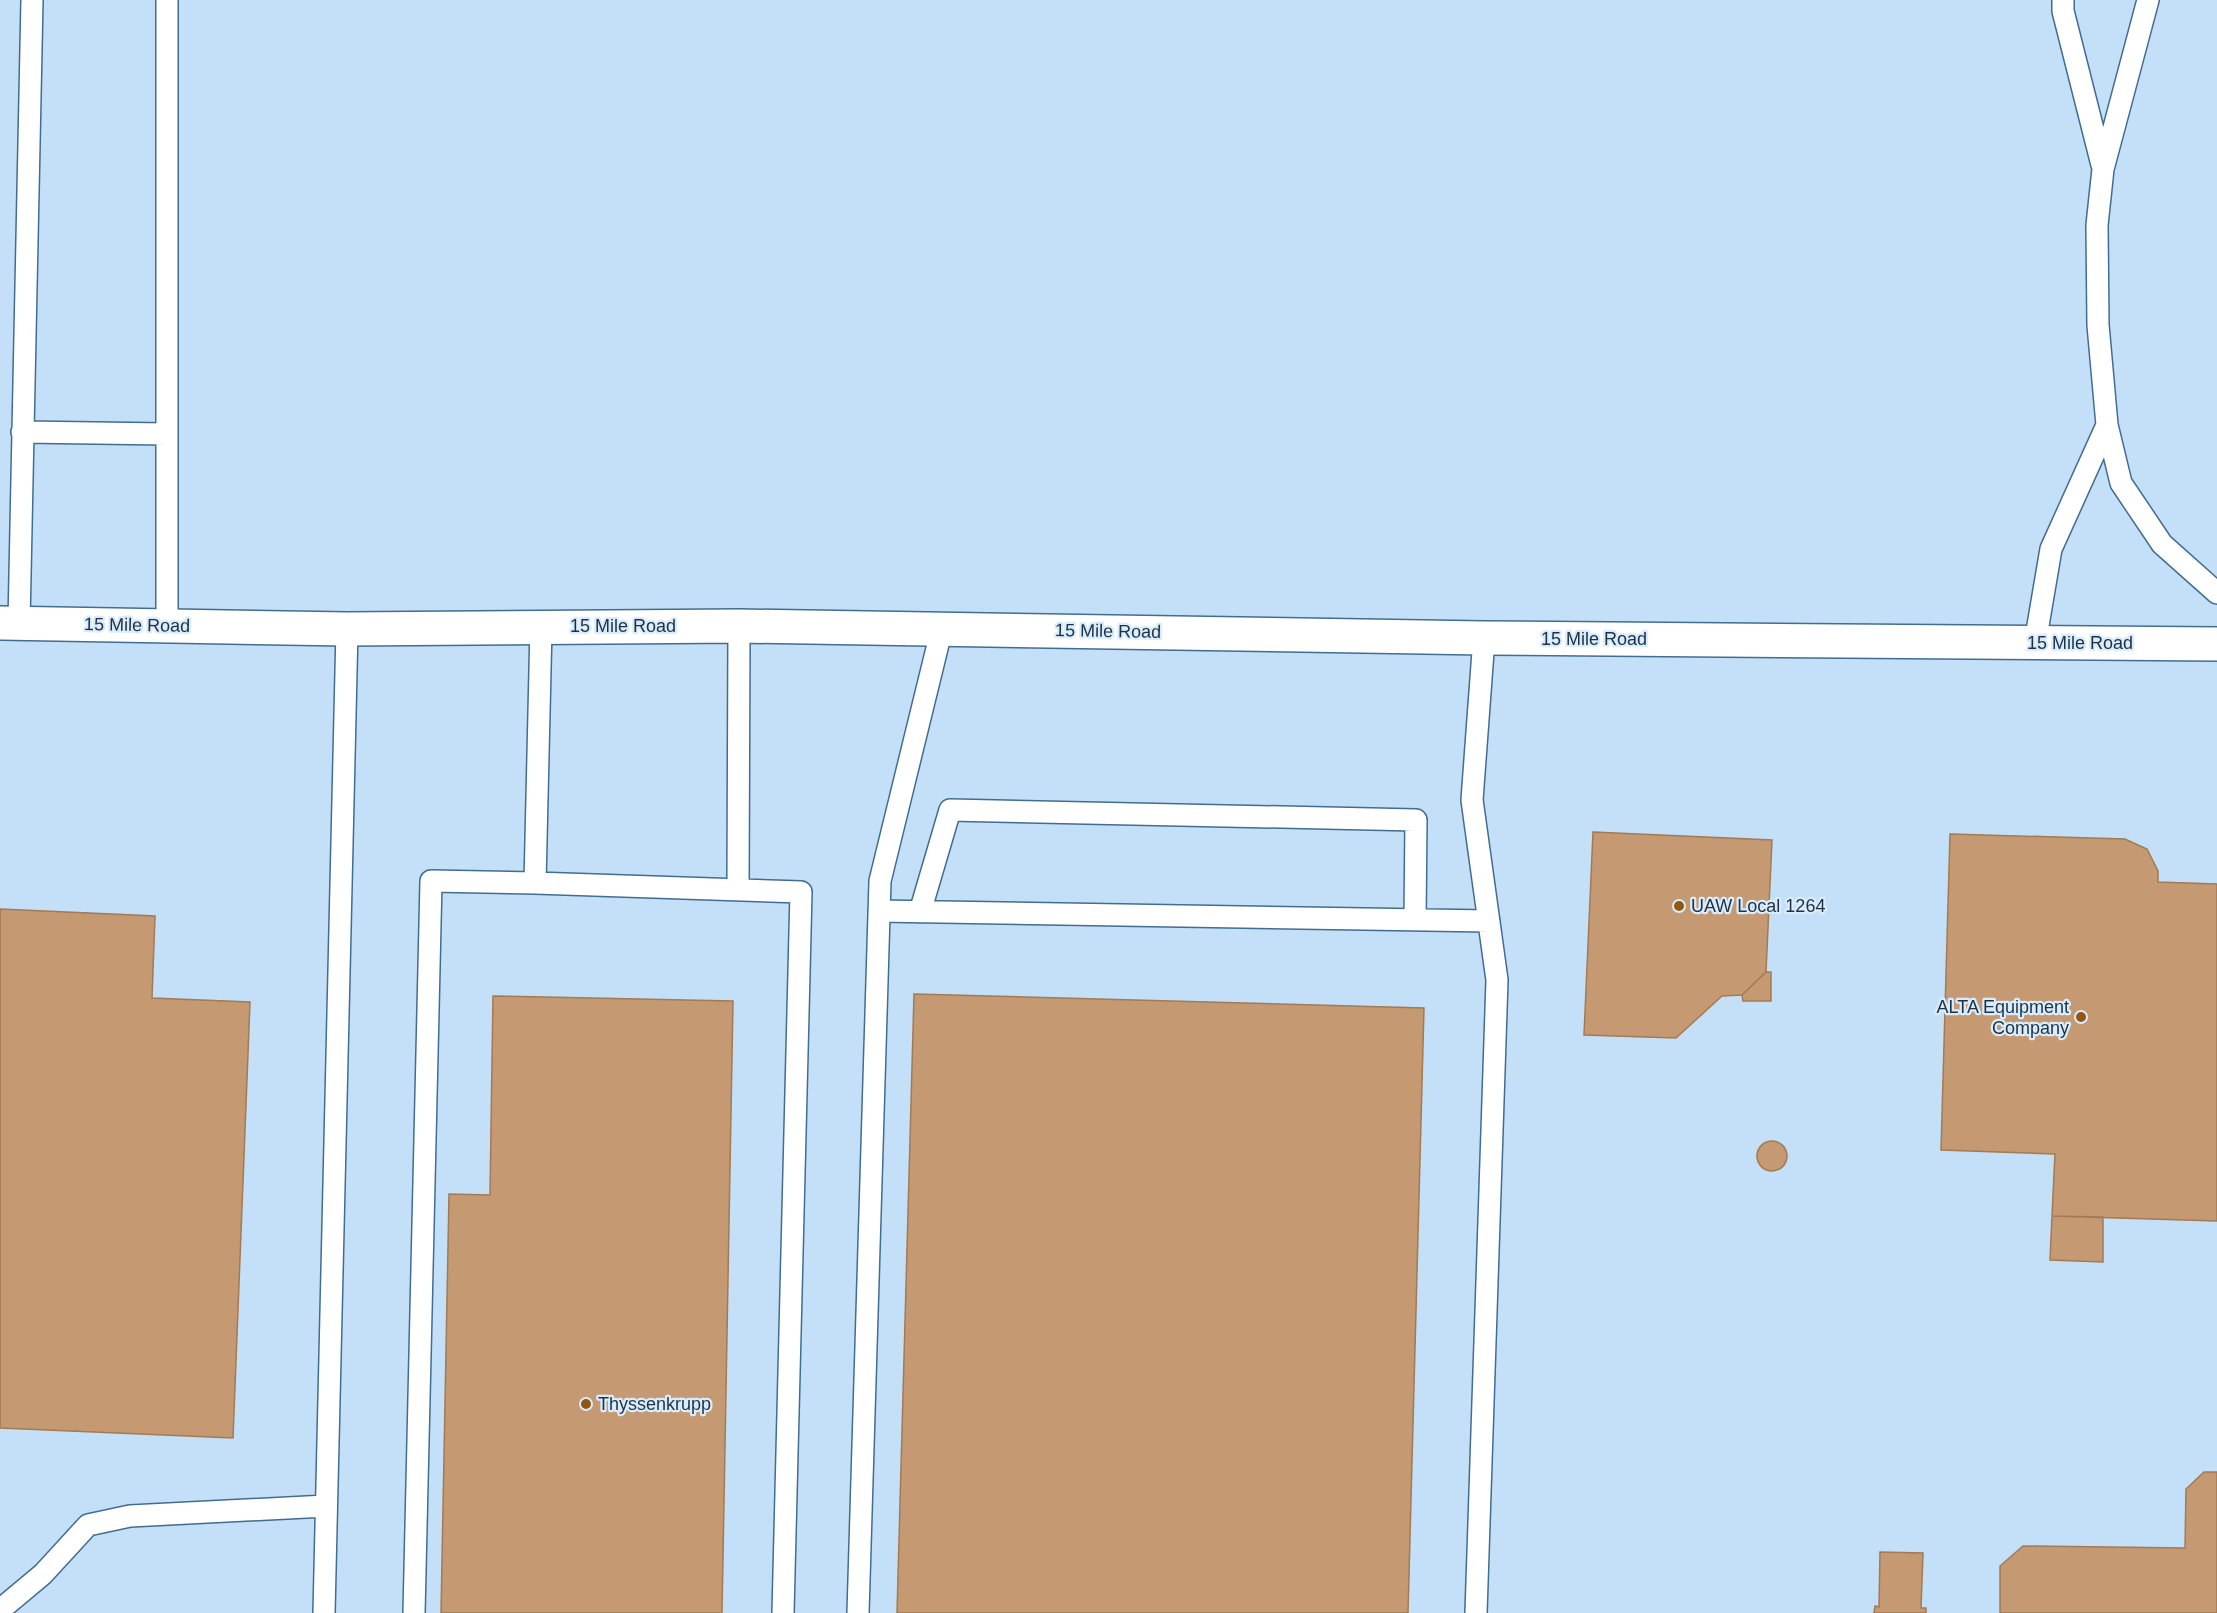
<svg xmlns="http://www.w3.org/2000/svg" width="2217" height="1613" font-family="Arial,sans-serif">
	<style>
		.building { fill: #c59a72; stroke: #a37a53; stroke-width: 1.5 }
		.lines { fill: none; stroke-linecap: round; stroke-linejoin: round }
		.service-casing { stroke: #416d90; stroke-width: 24 }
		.secondary-casing { stroke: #416d90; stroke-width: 36 }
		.service { stroke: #fff; stroke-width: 21 }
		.secondary { stroke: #fff; stroke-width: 33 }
		.poi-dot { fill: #915713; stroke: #d9ecfd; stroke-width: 2 }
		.labels { text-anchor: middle; stroke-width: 4.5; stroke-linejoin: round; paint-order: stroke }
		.street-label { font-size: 18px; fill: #1f3242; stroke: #d9ecfd }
		.poi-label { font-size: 18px; fill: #1f3242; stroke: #d9ecfd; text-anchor: start }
	</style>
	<rect width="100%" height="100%" fill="#c4e0f8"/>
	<path class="building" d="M1593 832 1772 840 1766 972 1742 995 1722 996 1676 1038 1584 1035Z
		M1950 834 2125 839 2147 849 2158 871V882L2217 884V1221L2052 1216 2055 1154 1941 1150Z
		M0 909 155 916 152 998 250 1002 233 1438 0 1428Z
		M1766 972H1771V1001H1743L1742 995Z
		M914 994 1424 1008 1408 1613H897Z
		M493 996 733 1001 722 1613H441L449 1194 490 1195Z
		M1757 1156a15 15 0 1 1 30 0a15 15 0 1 1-30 0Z
		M2052 1216 2103 1217V1262L2050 1260Z
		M2204 1472H2217V1613H2000V1566L2023 1546 2185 1548 2186 1489Z
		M1880 1552 1923 1553 1921 1608H1926V1613H1874L1875 1606 1879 1607Z"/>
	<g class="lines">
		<defs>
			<path id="service" d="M2063 0V11L2102 165
				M2148 0 2103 169 2097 225 2098 325 2107 425 2121 483 2162 544 2217 593
				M22 432 167 434
				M19 623 32 0
				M167 625V0
				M2035 643 2051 549 2107 425
				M535 883 801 892 783 1613
				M738 889 739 626
				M879 911 1489 921
				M920 912 950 810 1416 820 1415 920
				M0 1610 43 1574 88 1525 130 1516 326 1506
				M324 1613 347 629
				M414 1613 431 881 535 883 541 627
				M858 1613 880 881 942 628
				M1476 1613 1497 980 1472 800 1484 638"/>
			<path id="secondary" d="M0 623 347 629 739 626 1484 638 2217 644"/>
		</defs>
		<use href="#service" class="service-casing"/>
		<use href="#secondary" class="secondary-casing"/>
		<use href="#service" class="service"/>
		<use href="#secondary" class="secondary"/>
	</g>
	<g class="poi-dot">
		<circle cx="1679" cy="906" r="6"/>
		<circle cx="2081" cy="1017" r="6"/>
		<circle cx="586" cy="1404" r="6"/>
	</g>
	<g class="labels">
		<g class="street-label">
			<text transform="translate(137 625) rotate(1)" y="6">15 Mile Road</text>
			<text x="623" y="632">15 Mile Road</text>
			<text transform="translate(1108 631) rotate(1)" y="6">15 Mile Road</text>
			<text x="1594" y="645">15 Mile Road</text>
			<text x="2080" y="649">15 Mile Road</text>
		</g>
		<g class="poi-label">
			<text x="1691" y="912">UAW Local 1264</text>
			<text x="2069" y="1013" text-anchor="end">ALTA Equipment<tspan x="2069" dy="21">Company</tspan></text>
			<text x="598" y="1410">Thyssenkrupp</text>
		</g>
	</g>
</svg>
